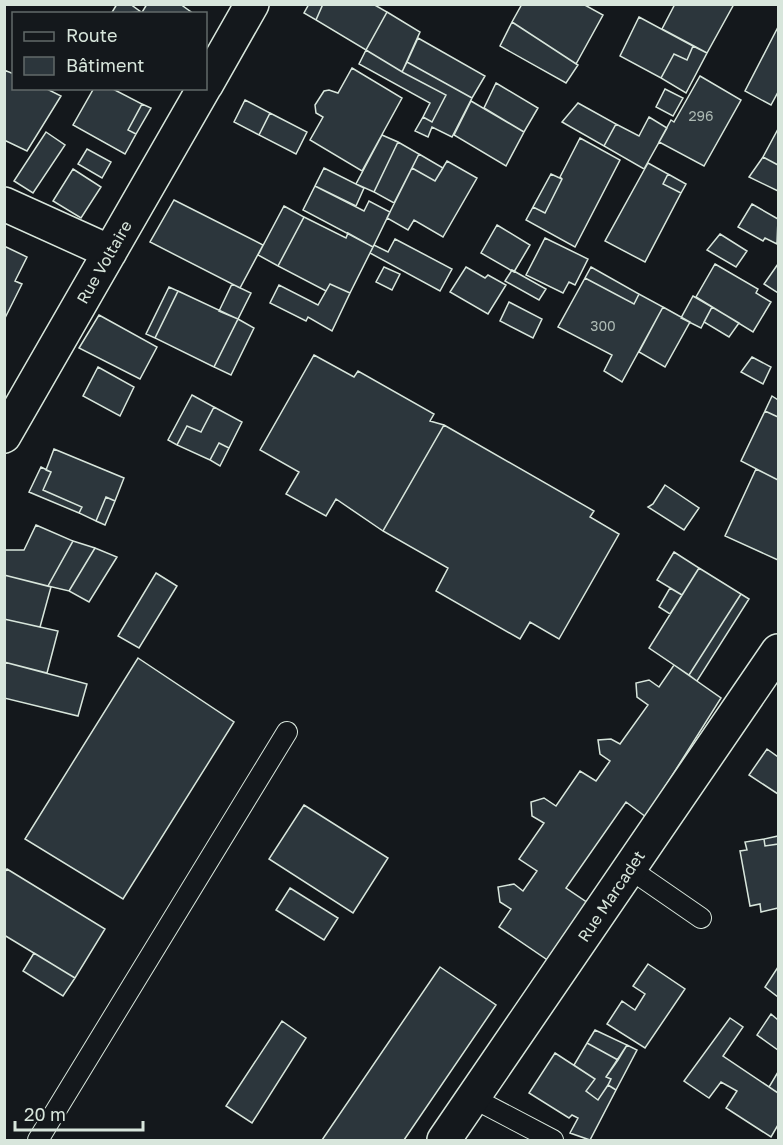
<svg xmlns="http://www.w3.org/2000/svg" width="783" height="1145" font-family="'Golos Text',sans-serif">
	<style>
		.building { fill: #2c363c; stroke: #d8e6dc; stroke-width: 1.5 }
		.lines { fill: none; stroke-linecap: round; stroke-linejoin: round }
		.lane-casing { stroke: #d8e6dc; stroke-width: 22 }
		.street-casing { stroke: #d8e6dc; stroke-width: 36 }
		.lane { stroke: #14181c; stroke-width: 20 }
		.street { stroke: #14181c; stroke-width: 33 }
		.labels { text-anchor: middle; stroke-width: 4.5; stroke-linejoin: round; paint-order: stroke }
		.number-label { font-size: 14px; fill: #adbab4 }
		.street-label { font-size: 16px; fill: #d8e6dc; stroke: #14181c }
	</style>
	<rect width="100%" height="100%" fill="#14181c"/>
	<path class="building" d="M117 4H130L141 12 111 14Z
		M147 4H180L194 14H141Z
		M309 4H323L316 20 304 13Z
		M323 4H373L387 12 366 50 316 20Z
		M522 4H583L603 15 576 64 512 22Z
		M675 4H734L707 53 662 29Z
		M387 12 420 32 402 72 366 50Z
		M639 17 693 46 687 60 674 54 661 78 620 56Z
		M512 22 578 65 566 83 500 46Z
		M778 27V92L771 105 745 91Z
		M418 38 485 76 472 98 407 62Z
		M693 46 707 53 686 93 661 78 674 54 687 60Z
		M366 50 404 73 446 95 432 122 423 117 430 103 359 64Z
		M407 62 472 98 452 137 432 127 428 137 415 131 423 117 432 122 446 95 402 72Z
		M352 68 402 98 362 171 310 140 323 117 316 113 315 105 324 91 329 90 338 93Z
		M4 70 14 74V88H45L61 96 27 151 4 140Z
		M700 76 741 100 704 166 659 142 671 120 674 122Z
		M496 83 538 108 524 132 484 108Z
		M94 88H111L142 104 128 130 136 134 125 154 73 125Z
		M665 89 683 98 673 116 656 107Z
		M245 100 270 113 259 135 234 122Z
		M471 101 524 132 506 166 454 135Z
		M578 103 616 124 604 146 562 122Z
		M142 104 151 108 136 134 128 130Z
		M270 113 307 132 296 154 259 135Z
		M649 117 667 128 644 169 604 146 616 124 639 136Z
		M778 129V165L763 157Z
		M46 132 65 145 33 193 14 181Z
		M382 135 398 142 374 192 356 184Z
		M580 138 620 160 575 247 526 220 533 207 545 213 562 179 560 177Z
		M398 142 419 154 394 203 374 192Z
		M87 149 111 162 102 178 78 164Z
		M419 154 443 168 435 181 412 168Z
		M763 157 778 165V191L749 177Z
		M447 161 477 178 443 237 414 220 408 230 387 218 412 168 435 181Z
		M648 163 668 174 663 184 681 193 645 262 605 241Z
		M324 168 364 188 356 206 315 186Z
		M73 169 101 187 81 218 53 201Z
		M551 174 562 179 545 213 533 207Z
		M668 174 686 184 681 193 663 184Z
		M315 186 364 211 369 201 390 212 373 247 303 210Z
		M174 200 263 245 240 288 150 242Z
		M752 204 778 219 777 244 765 238 763 241 738 227Z
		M284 206 304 217 278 266 258 255Z
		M304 217 346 238 348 233 373 247 350 293 330 284 326 291 278 266Z
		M497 225 530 245 514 272 481 253Z
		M720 234 747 251 736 267 707 250Z
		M545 238 588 259 575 285 569 282 563 293 526 275Z
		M395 239 452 269 440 291 370 253 374 245 388 252Z
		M4 246 27 257 15 281 22 284 4 320Z
		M715 264 758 289 756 293 771 302 753 332 696 297Z
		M778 264V293L764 284Z
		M384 267 400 274 392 290 376 282Z
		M466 267 485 278 488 275 506 285 488 314 450 292Z
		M591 267 639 294 634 304 585 278Z
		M512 270 546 289 539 300 505 281Z
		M585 278 634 304 639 294 663 307 622 382 604 371 612 355 558 327Z
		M232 284 251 293 238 319 219 311Z
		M330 284 350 293 332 331 308 317 306 321 270 303 279 285 318 305Z
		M169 287 178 291 155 338 146 334Z
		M178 291 238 319 214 367 155 338Z
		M693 296 712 307 701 328 681 318Z
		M509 302 542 319 533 338 500 321Z
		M663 307 690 322 665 367 639 352Z
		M712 307 739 323 729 337 704 322Z
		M99 315 157 347 140 379 79 348Z
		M238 319 254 328 231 375 214 367Z
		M314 355 354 377 358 371 434 414 430 421 444 425 383 531 336 499 326 516 286 494 299 472 260 450Z
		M752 357 771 367 763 384 741 372Z
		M98 367 134 387 120 416 83 396Z
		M192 395 214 407 201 432 187 426 177 445 168 440Z
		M772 396 778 400V417L765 411Z
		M214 407 242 422 229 448 219 443 210 460 177 445 187 426 201 432Z
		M765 411 778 417V480L741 461Z
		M444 425 594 511 590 517 619 534 559 639 530 622 520 639 436 591 448 568 383 531Z
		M219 443 229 448 220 466 210 460Z
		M54 449 124 478 115 501 106 497 96 521 79 513 82 507 43 490 51 472 46 470Z
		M41 467 51 472 43 490 82 507 79 513 29 492Z
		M756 469 778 480V560L725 536Z
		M665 485 699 508 684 530 648 507 653 504Z
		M106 497 115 501 105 525 96 521Z
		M36 525 73 541 48 586 4 575V550H24Z
		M73 541 95 548 69 591 48 586Z
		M95 548 117 557 89 602 69 591Z
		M674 552 699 568 682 595 657 580Z
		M699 568 741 594 689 675 649 648Z
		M156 573 177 586 139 648 118 636Z
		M4 575 51 587 40 627 4 619Z
		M670 588 682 595 670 614 659 607Z
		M741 594 749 599 697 681 689 675Z
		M4 619 58 631 47 673 4 662Z
		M138 658 234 722 123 899 25 839Z
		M4 662 87 684 78 716 4 698Z
		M674 665 721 698 646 817 626 802 566 888 588 903 549 961 499 927 511 909 500 902 498 887 514 884 523 891 537 871 519 859 544 823 532 816 531 802 544 798 556 806 580 771 596 781 610 761 600 754 598 740 611 739 620 744 648 705 637 697 636 683 649 680 659 687Z
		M767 749 778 757V794L749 775Z
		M304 805 388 858 353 913 269 859Z
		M778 836V844L765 846 764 839Z
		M764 839 765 846 778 844V911V908L761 912 760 904 750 906 740 851 747 850 745 842Z
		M7 869 105 929 75 978 4 935V873Z
		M290 888 338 918 324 940 276 910Z
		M34 953 75 978 63 996 23 971Z
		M648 964 685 989 645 1048 607 1024 622 1001 635 1010 645 994 633 986Z
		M440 967 496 1005 404 1140H322Z
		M778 967V997L765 987Z
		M771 1014 778 1020V1050L757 1035Z
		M730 1018 743 1027 723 1056 778 1093V1125L771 1137 726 1108 737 1091 721 1082 709 1098 684 1081Z
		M282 1021 306 1038 252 1123 226 1106Z
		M595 1030 627 1045 618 1060 587 1043Z
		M587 1043 618 1060 606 1077 611 1079 608 1085 598 1100 586 1091 595 1079 574 1065Z
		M627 1045 637 1050 616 1090 608 1085 611 1079 606 1077Z
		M555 1053 595 1079 586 1091 598 1100 608 1085 616 1090 590 1140 570 1133 578 1118 572 1115 569 1118 529 1093Z
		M778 1072V1093L769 1087Z"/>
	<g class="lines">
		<defs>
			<path id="lane" d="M630 869 701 918
				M473 1098 553 1140
				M38 1140 287 732"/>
			<path id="street" d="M206 85 252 4
				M4 204 110 252
				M4 436 204 88
				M444 1140 778 651"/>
		</defs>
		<use href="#lane" class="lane-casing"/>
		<use href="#street" class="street-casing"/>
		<use href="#lane" class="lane"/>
		<use href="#street" class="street"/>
	</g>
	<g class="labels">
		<g class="number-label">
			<text x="701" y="121">296</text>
			<text x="603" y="331">300</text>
		</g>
		<g class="street-label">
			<text transform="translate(104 262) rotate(-60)" y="6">Rue Voltaire</text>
			<text transform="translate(611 896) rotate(-56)" y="6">Rue Marcadet</text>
		</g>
	</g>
	<rect width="783" height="1145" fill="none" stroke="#d8e6dc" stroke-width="12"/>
	<rect x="12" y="12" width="195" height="78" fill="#14181c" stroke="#626a69" stroke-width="1.5"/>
	<rect x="24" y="32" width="30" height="9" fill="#14181c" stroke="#626a69" stroke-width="1.5"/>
	<text x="66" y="42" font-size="18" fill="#d8e6dc">Route</text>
	<rect x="24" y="57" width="30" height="18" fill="#2c363c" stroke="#626a69" stroke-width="1.5"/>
	<text x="66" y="72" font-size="18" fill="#d8e6dc">Bâtiment</text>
	<path d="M15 1121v9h128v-9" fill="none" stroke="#d8e6dc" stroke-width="3"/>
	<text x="24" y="1121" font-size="18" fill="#d8e6dc" stroke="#14181c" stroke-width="4.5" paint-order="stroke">20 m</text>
</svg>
